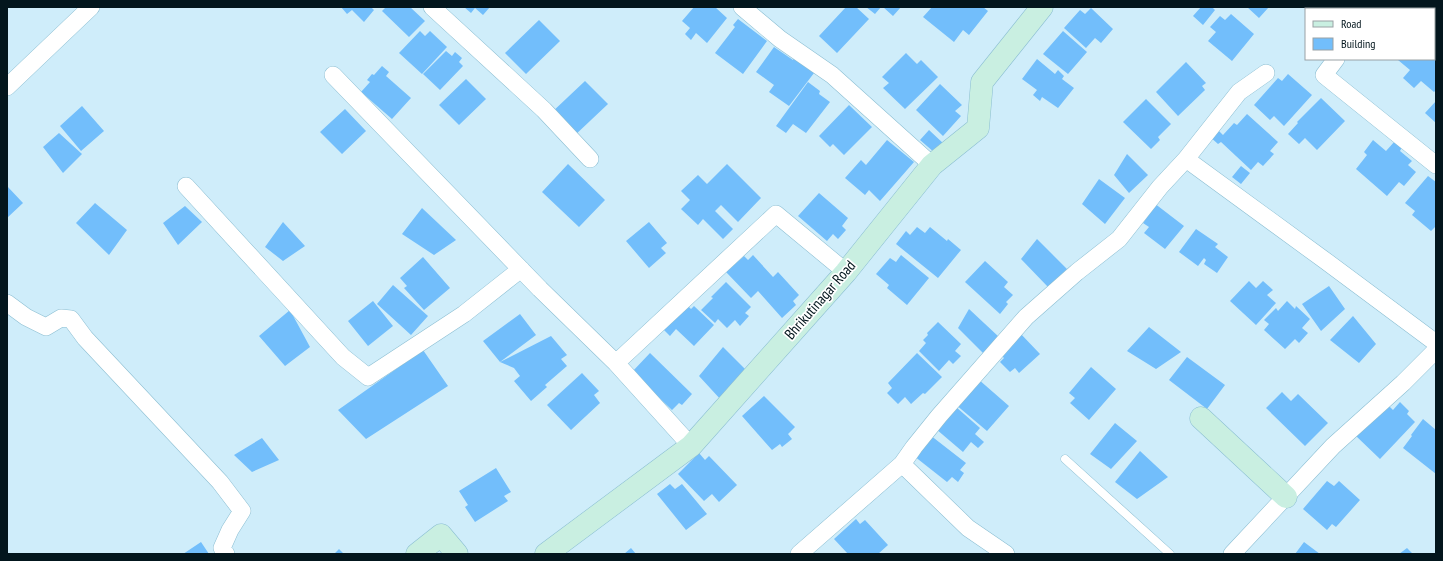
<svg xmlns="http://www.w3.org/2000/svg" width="1443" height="561" font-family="'PT Sans Narrow',sans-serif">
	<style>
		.building { fill: #72befb }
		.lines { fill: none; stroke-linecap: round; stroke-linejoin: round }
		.lane-casing { stroke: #8bbed2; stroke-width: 9 }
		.street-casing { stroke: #8bbed2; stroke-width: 18 }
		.secondary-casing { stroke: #8bbed2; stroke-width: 23 }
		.lane { stroke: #fff; stroke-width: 8 }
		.street { stroke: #fff; stroke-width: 17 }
		.secondary { stroke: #c9efe1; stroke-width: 22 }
		.labels { text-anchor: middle; stroke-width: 3.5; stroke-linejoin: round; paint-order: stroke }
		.street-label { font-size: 15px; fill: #03161d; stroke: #fff }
	</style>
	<rect width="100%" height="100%" fill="#cfedfa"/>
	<path class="building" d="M341 7H371L374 10 364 22 352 10 347 14Z
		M386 7H410L425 21 409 37 382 11Z
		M464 7H490L483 15 475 8 471 13Z
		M694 7H715L727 18 707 43 696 33 691 40 685 34 690 28 682 21Z
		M846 7H856L869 19 837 53 819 36Z
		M866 7H881L875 14Z
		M883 7H901L893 16Z
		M932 7H983L988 11 969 35 963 30 954 42 923 17Z
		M1201 7H1212L1215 10 1203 25 1193 16Z
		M1247 7H1269L1259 18Z
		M1091 8 1113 29 1101 43 1095 38 1086 48 1064 28 1080 10 1085 14Z
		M1231 14 1254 34 1232 61 1208 41 1216 32 1210 27 1220 16 1225 20Z
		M738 19 767 41 743 74 715 53 735 27 733 25Z
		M539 20 560 41 526 74 505 53Z
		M1434 29 1436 31V90L1434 92 1421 81 1414 88 1403 78 1410 70 1398 60 1434 59Z
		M420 31 425 36 430 31 447 47 422 74 399 53Z
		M1063 31 1087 52 1068 74 1043 54Z
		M774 47 793 60 796 55 805 66 814 73 789 106 769 92 774 85 756 72Z
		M446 51 452 56 455 52 462 58 459 62 463 66 440 90 423 74Z
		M906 53 917 64 921 60 938 77 905 109 883 88 889 83 882 77Z
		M1037 59 1055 74 1058 70 1064 76 1062 79 1074 88 1058 108 1042 97 1040 101 1033 95 1037 90 1022 79Z
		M1186 62 1206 83 1202 86 1205 90 1178 116 1156 92Z
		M382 66 389 72 386 76 411 98 392 119 361 92 370 82 367 80 372 74 374 75Z
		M1288 74 1312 95 1284 126 1274 116 1270 120 1254 105 1278 78 1282 81Z
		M466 79 486 99 459 125 439 105Z
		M585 81 608 104 573 137 550 114Z
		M808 82 820 91 819 94 830 102 806 133 793 124 786 133 776 126Z
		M940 84 962 105 955 111 961 116 943 136 916 110Z
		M1321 98 1345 121 1317 150 1305 138 1299 144 1288 134 1298 123 1297 122Z
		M1146 99 1171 124 1158 137 1160 140 1151 149 1123 122Z
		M1436 101V123L1425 113Z
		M849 105 872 127 844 155 833 144 830 147 819 136Z
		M82 106 104 131 81 151 60 126Z
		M345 109 366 131 342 154 320 132Z
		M1247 114 1278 142 1270 151 1274 154 1263 166 1258 162 1251 170 1221 142 1218 144 1209 136 1216 128 1223 135 1234 123 1237 125Z
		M929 130 944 144 935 153 920 140Z
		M59 133 82 154 63 173 43 147Z
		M887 140 914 162 880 201 869 190 865 195 845 178 861 160 866 165Z
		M1373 140 1386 151 1395 141 1402 147 1400 151 1412 161 1408 165 1416 172 1404 186 1399 182 1387 196 1356 169 1367 155 1364 152Z
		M1127 154 1148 175 1129 193 1114 175Z
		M568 164 605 200 579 227 542 192Z
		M727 164 761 198 738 222 721 205 715 211 733 229 723 239 703 219 698 225 681 209 690 200 681 191 698 175 707 184Z
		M1241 166 1250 173 1241 184 1232 177Z
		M1428 176 1436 182V226L1431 231 1412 215 1415 211 1405 203Z
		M1099 179 1125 198 1105 224 1082 204Z
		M7 186 23 203 7 218Z
		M819 193 848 218 842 226 846 230 838 239 833 234 827 241 798 216Z
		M95 203 127 230 109 255 76 223Z
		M1154 203 1184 226 1165 249 1144 233 1149 227 1143 223 1148 216 1145 214Z
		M185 206 202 222 178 245 163 223Z
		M422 208 456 240 434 255 402 234Z
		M283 222 305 246 283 261 265 247Z
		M649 222 667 243 661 248 666 253 649 268 626 241Z
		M917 227 925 233 930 227 947 241 948 239 961 250 938 278 896 244 906 231 910 235Z
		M1196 229 1218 244 1215 247 1228 257 1217 273 1204 264 1206 260 1204 258 1198 266 1179 252Z
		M1037 239 1067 269 1048 287 1021 259Z
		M753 255 773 277 778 272 799 295 793 301 796 305 782 318 758 291 751 298 726 272 744 256 748 260Z
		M901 255 929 278 907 305 887 288 889 285 876 274 890 258 896 262Z
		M423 257 450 288 424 310 404 288 407 286 400 278Z
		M985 261 1008 282 1004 287 1013 295 1006 302 1008 304 1000 314 965 282Z
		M1249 281 1256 288 1263 281 1273 290 1267 295 1276 303 1256 325 1230 301Z
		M726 282 751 307 745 313 749 316 740 326 735 320 727 328 718 319 715 323 701 310 713 298 711 297Z
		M393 285 428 316 411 335 377 304Z
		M1329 286 1345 309 1321 331 1302 304Z
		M373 301 393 326 368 346 348 321Z
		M1287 301 1295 309 1296 306 1310 319 1302 328 1308 333 1299 343 1295 339 1285 349 1264 330 1269 324 1264 320 1276 308 1278 311Z
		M687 305 691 309 694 306 714 325 694 346 676 329 670 336 661 327Z
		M969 309 999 337 983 353 958 328Z
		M290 310 310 347 285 366 259 336Z
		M520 314 536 335 500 362 551 336 567 355 561 359 567 366 545 385 547 387 531 401 514 381 520 376 514 368 500 362 483 341Z
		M1353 316 1376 344 1359 363 1330 340Z
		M938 322 961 344 955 351 961 356 953 364 949 360 939 371 919 351 926 343 923 340 928 335 927 333Z
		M1149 327 1181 352 1156 369 1127 351Z
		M1019 332 1040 354 1019 373 1015 368 1010 372 1000 362 1004 358 998 352Z
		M723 347 745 369 722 401 699 376Z
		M423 350 448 386 366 439 338 410Z
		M650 353 692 394 682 405 679 403 672 410 632 372Z
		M917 353 942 377 925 394 923 393 911 404 905 397 898 404 887 393 892 388 888 383Z
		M1187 357 1225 385 1207 409 1169 380Z
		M1091 367 1116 389 1089 420 1070 403 1075 398 1069 393Z
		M582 373 599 391 594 395 600 403 571 430 547 405Z
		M978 379 1009 406 987 431 955 404Z
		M1282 392 1291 401 1298 394 1328 423 1305 446 1266 408Z
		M764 396 795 427 788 434 792 439 782 447 780 444 772 450 742 416Z
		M1400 402 1409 411 1407 414 1415 422 1380 459 1356 436 1387 404 1393 410Z
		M956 407 980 428 975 434 984 442 978 448 971 442 963 452 936 429Z
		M1423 419 1436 430V474L1403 448 1412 436 1411 435Z
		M1115 423 1137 441 1111 469 1090 454Z
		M930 435 966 463 960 470 964 473 958 482 952 477 947 482 914 456Z
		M262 438 279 460 252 472 234 455Z
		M1140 451 1168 477 1137 499 1115 482Z
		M699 453 705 460 709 456 737 485 719 502 712 494 704 501 678 474Z
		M496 468 511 492 504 496 508 501 475 522 465 507 468 505 459 491Z
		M1327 481 1334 486 1339 481 1360 500 1336 527 1332 524 1327 530 1303 509Z
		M670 484 675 489 682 484 707 514 686 530 657 494Z
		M856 519 860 524 865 520 888 545 878 554H848L834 539Z
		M201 542 209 554H183Z
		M1304 542 1320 554H1295Z
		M631 548 636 554H624Z
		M1407 548 1413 554H1399Z
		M339 549 344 554H334Z"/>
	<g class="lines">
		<defs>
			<path id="lane" d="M1065 459 1170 554"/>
			<path id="street" d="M432 7 544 110 590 159
				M742 7 780 39 832 75 932 165
				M1371 9 1372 7
				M1336 59 1324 75 1436 165
				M333 75 540 289 616 363 691 446
				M7 87 91 7
				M1186 159 1323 259 1436 343
				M186 186 343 357 368 377 464 314 521 269
				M7 303 26 317 46 327 61 318 71 319 85 338 220 482 242 511 230 530 222 548 226 554
				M616 363 776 214 846 272
				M799 554 902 464
				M1006 554 968 528 902 464 914 447 939 416 1026 317 1077 272 1119 239 1160 187 1186 159 1239 92 1266 73
				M1232 554 1333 446 1403 383 1436 350"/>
			<path id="secondary" d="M1201 418 1286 497
				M417 554 441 535 457 554
				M546 554 691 446 846 272 932 165 978 128 982 82 1042 7"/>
		</defs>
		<use href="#lane" class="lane-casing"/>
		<use href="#street" class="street-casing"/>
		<use href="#secondary" class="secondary-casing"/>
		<use href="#lane" class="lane"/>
		<use href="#street" class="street"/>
		<use href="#secondary" class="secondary"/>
	</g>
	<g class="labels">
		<g class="street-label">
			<text transform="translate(820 300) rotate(-49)" y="5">Bhrikutinagar Road</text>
		</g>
	</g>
	<rect width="1443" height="561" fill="none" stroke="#03161d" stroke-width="16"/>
	<rect x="1305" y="8" width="130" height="52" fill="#ffffff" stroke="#9aa2a5"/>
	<rect x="1313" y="21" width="20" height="6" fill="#c9efe1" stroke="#9aa2a5"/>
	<text x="1341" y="28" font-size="12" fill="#03161d">Road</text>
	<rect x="1313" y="38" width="20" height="12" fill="#72befb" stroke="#9aa2a5"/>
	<text x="1341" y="48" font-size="12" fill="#03161d">Building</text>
</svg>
